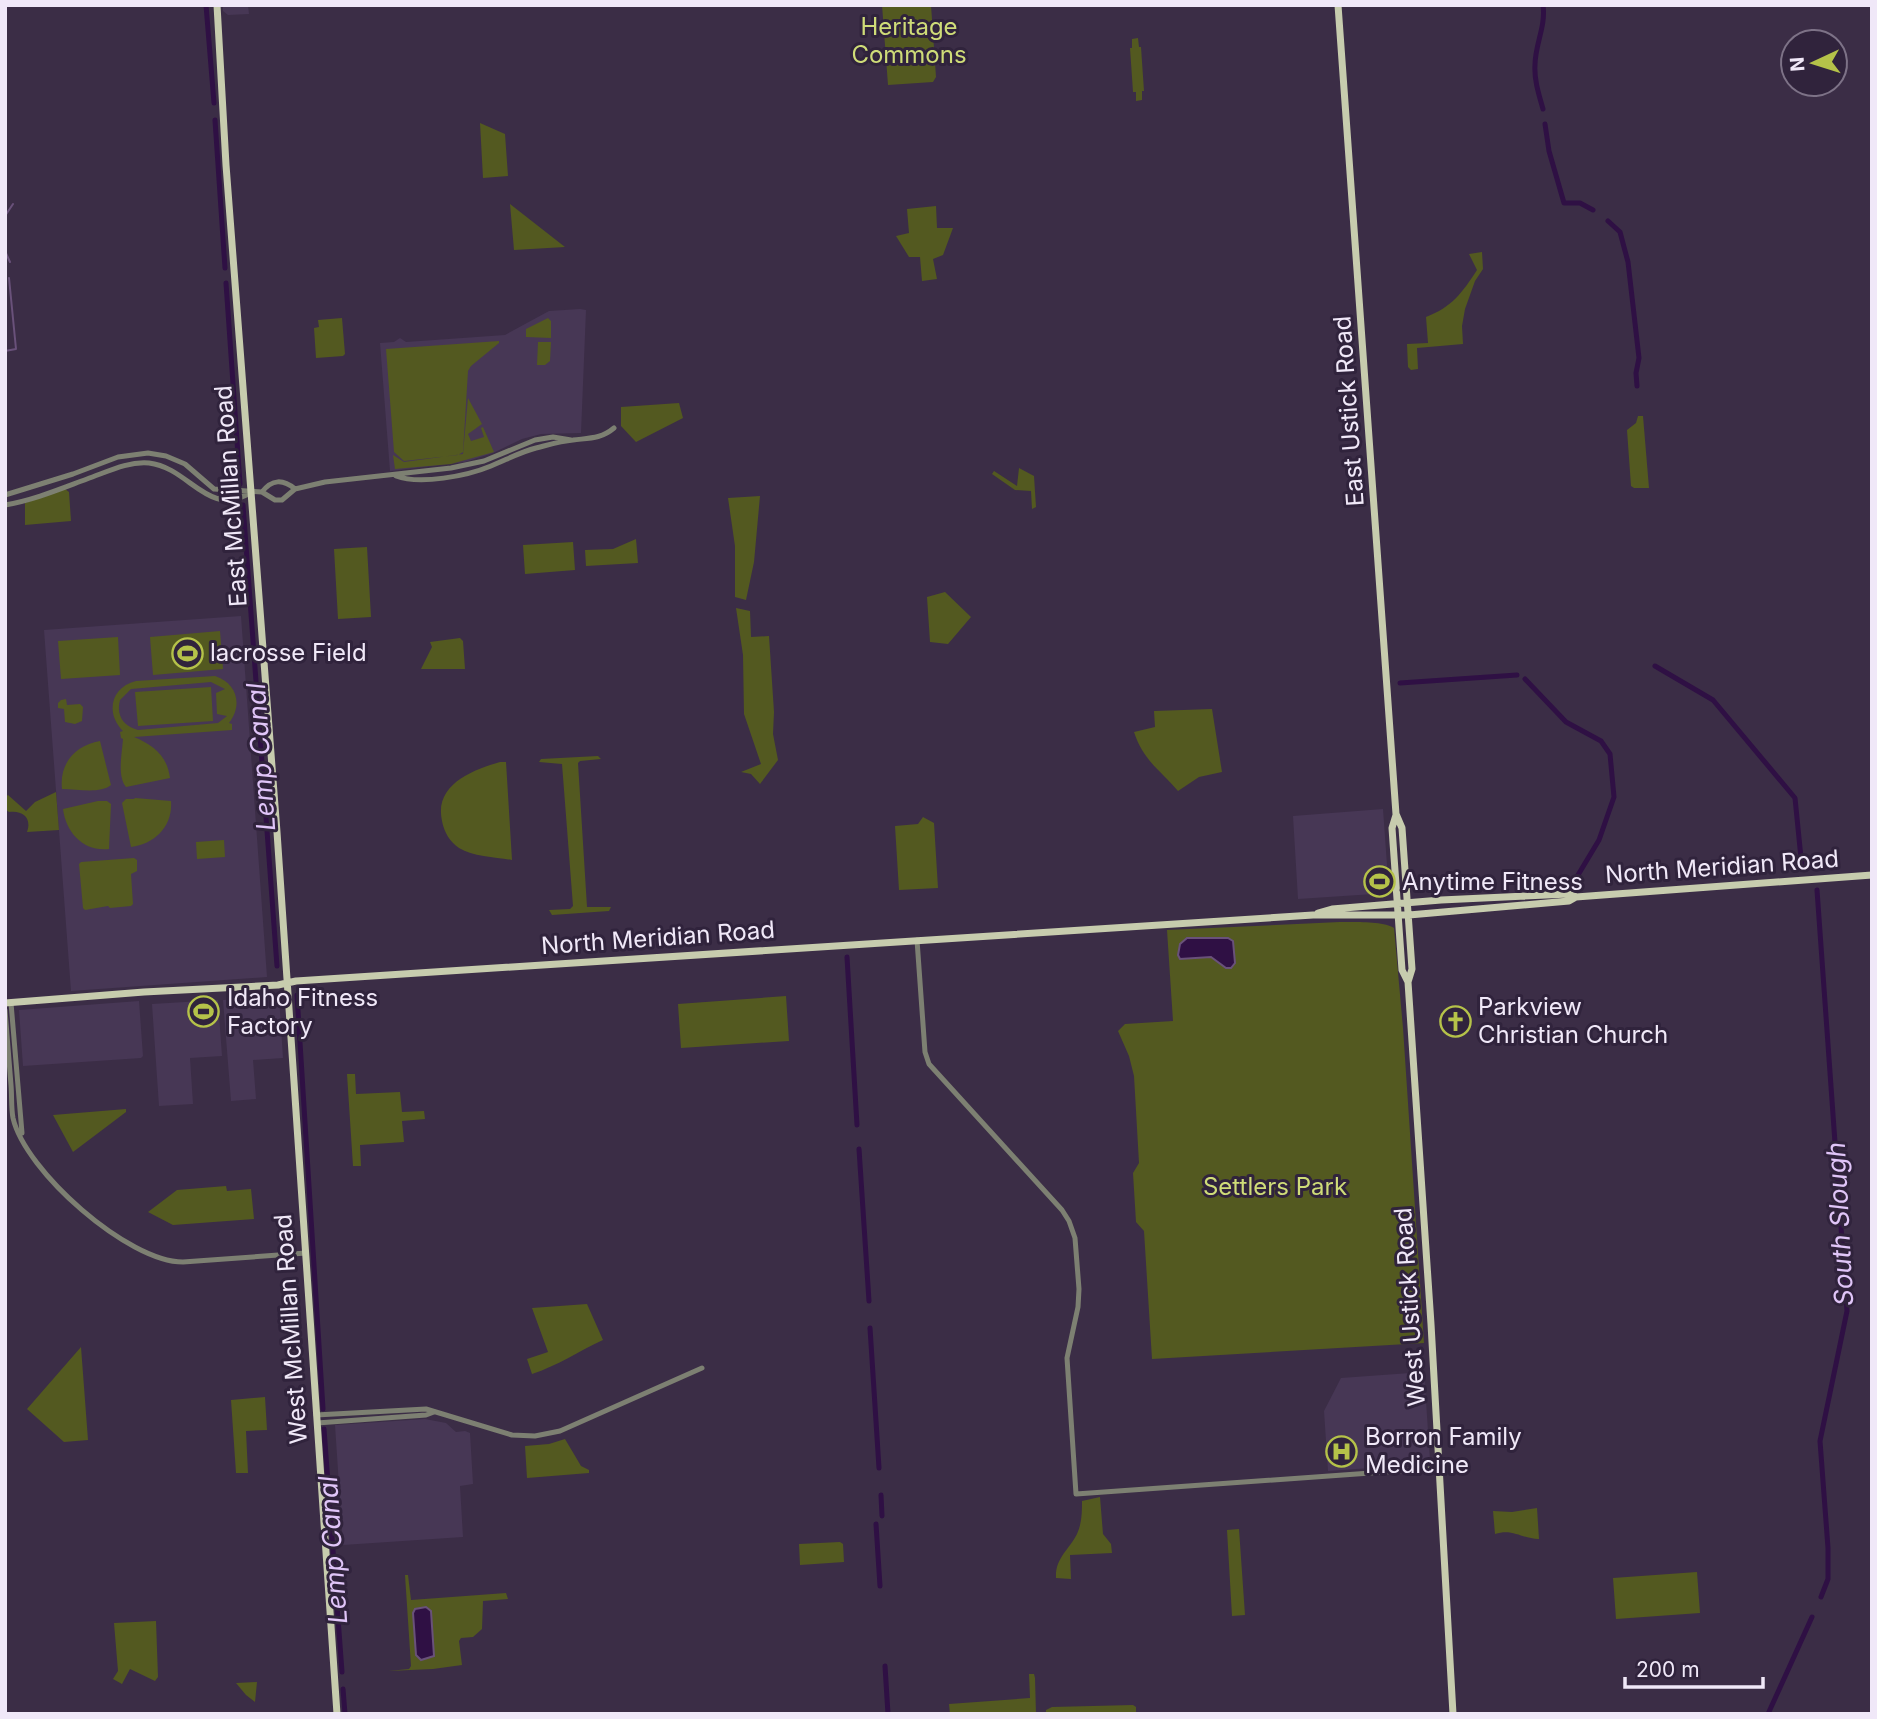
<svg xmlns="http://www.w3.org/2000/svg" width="1877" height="1719" font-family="Inter,sans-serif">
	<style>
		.built { fill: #473755 }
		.green { fill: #535920; fill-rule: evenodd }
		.water { fill: #2f1044; stroke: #69517a; stroke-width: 2 }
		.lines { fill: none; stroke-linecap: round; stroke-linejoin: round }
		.stream { stroke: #69517a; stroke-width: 2 }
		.canal { stroke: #2f1044; stroke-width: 5 }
		.minor { stroke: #7d8072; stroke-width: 5 }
		.major { stroke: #c7ccae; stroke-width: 7 }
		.labels { text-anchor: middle; stroke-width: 6; stroke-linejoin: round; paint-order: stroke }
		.park-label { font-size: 24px; fill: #cfdc78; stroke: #30233c }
		.street-label { font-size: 24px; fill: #f0e8f8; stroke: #30233c }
		.poi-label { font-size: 24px; fill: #f0e8f8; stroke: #30233c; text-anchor: start }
		.water-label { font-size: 26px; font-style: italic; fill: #e0c5f8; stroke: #30233c }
	</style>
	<rect width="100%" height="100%" fill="#3b2d46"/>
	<path class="built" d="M223 5H248L249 14 228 15 223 11Z
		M580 309 586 310 581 433 541 434 522 439 493 453 465 462 390 471 380 343 394 342 400 338 406 342 505 335 549 311Z
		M241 616 267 977 71 991 44 630Z
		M1383 809 1389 893 1298 899 1293 816Z
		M279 996 283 1058 253 1060 256 1099 231 1101 223 1000Z
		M218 1000 222 1056 190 1058 193 1104 159 1106 152 1004Z
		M139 1001 143 1056 141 1058 23 1066 19 1010Z
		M1424 1372 1430 1460 1428 1464 1328 1471 1324 1411 1341 1378Z
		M425 1419 446 1423 456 1432 465 1431 470 1433 473 1484 460 1486 463 1537 343 1545 335 1425Z"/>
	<path class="green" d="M882 5H931L936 77 933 82 888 85Z
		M1138 38 1139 47H1141L1144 91H1142V100L1136 101V92H1133L1130 48H1132V39Z
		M480 123 505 134 508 176 483 178Z
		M510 204 565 247 514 250Z
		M936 206 937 228H953L943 255 933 259 937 279 922 281 920 257H909L896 236 909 233 907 209Z
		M1482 252 1483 269 1475 281 1465 309 1462 326 1463 344 1417 348 1418 369 1411 370 1408 367 1407 344 1428 343 1426 317C1452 307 1462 293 1477 270L1469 254Z
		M342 318 345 354 343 356 316 358 314 328 319 327 318 320Z
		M548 318 551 321V338L526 337V329Z
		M499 341V343L471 366 468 371 463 452 458 455 404 461 394 452 386 349Z
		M538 342H551L550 361 545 365H537Z
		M468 398 482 424 468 434 471 441 484 437 481 428 483 427 494 452 451 464 395 469 393 455 404 462 463 454Z
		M679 403 683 418 636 442 621 426V407Z
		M1638 416H1643L1649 488H1634L1631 486 1627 430 1636 423Z
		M1019 468 1034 476 1036 507 1032 509 1031 491 1015 490 992 474 994 471 1017 486Z
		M65 489 69 492 71 521 25 525V503Z
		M760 496 754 562 746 600 735 597V546L728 498Z
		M636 539 638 563 586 566 585 550 613 549Z
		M573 542 575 570 525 574 523 545Z
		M367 547 371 617 338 619 334 549Z
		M945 592 971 617 948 644 930 642 927 597Z
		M736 608 750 611 751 637 769 636 774 712 773 734 778 760 760 784 751 774 741 772 761 764 744 714 743 655Z
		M220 631 223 669 153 675 150 637Z
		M118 637 120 675 61 679 58 641Z
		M460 638 463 641 465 669H421L432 647 430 642Z
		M215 676C237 683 243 705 229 723L232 724V730L134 737C153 745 167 755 170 778L126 787C117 776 122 754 123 739L121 738 120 732 123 731C105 713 111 687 136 681ZM211 682 225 689 216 693 217 714 227 716 218 723 138 730C123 726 116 715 120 700L131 689Z
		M211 687 213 721 138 726 135 692Z
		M66 699 67 705 80 704 83 707 82 721 75 724 65 722 64 709 58 708V703L61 700Z
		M1212 709 1222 772 1199 777 1178 791C1159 769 1143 760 1134 732L1155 727 1154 711Z
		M100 741 111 785C100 794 78 789 62 789 59 763 76 745 100 741Z
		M598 756 601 759 580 761 578 763 587 907H611L609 911 552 915 549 910 570 909 573 906 562 764 539 762 541 759Z
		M500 762H506L512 860C496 857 473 857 459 848 450 842 444 832 442 821 434 785 472 770 500 762Z
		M56 792 59 830 27 832C32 818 23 810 9 812L5 809V797L8 795 26 811 35 802Z
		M135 798 171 801C173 826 155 844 131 847L122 803 126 799H134Z
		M98 801H107L111 804 109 849C84 852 66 833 63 809Z
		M923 817 934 823 938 888 899 890 895 826 918 824Z
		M224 840 225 857 197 859 196 842Z
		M134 858 137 860V871L131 874 133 904 131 906 110 908 108 906 85 910 83 908 79 864 81 862Z
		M1340 922C1354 922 1384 921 1394 928L1403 1028 1424 1343 1152 1359 1144 1231 1136 1222 1133 1173 1139 1163 1134 1076 1129 1056 1118 1031 1125 1024 1173 1021 1167 930Z
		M786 996 789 1041 681 1048 678 1004Z
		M347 1074H355L356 1094 400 1092 402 1112 424 1111 425 1119 402 1121 404 1142 360 1145 361 1166H353Z
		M126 1109V1112L73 1152 53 1115Z
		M226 1186 227 1191 251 1189 254 1219 173 1225 148 1212 177 1190Z
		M587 1304 603 1340C579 1351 557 1366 532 1374L527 1359 548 1352 532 1308Z
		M81 1347 88 1440 64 1442 27 1409Z
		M265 1397 267 1430 246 1431 248 1473H236L231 1400Z
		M565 1439 581 1466 589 1470V1473L527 1478 525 1446 549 1444Z
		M1100 1497 1103 1534 1111 1544 1112 1553 1070 1555 1071 1579 1056 1578C1055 1558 1069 1550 1077 1534 1082 1523 1082 1512 1082 1501Z
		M1537 1508 1539 1539C1522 1539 1513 1528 1495 1534L1493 1511 1512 1512Z
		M1239 1529 1245 1615 1232 1616 1227 1530Z
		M840 1542 843 1544 844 1562 800 1565 799 1544Z
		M1697 1572 1700 1613 1616 1619 1613 1578Z
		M405 1575H408L411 1600 506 1593 508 1599 483 1601 482 1629 473 1637 461 1638 459 1641 462 1665 433 1669 388 1671 409 1669 411 1666Z
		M156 1621 158 1677 155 1681 130 1669 122 1684 113 1679 118 1671 114 1623Z
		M1029 1674H1034L1035 1678 1036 1714H950L949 1704 1030 1698Z
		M257 1682 255 1702 246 1695 236 1683Z
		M1133 1705 1136 1707V1714H1046V1710L1052 1707Z"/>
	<path class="water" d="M1187 938H1228L1233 941 1235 963 1231 968H1226L1211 957 1180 959 1178 955 1180 944Z
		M426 1607 431 1611 434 1656 421 1660 416 1655 413 1613 415 1609Z"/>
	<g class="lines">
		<path class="stream" d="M5 216 13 204
			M5 251 10 262
			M5 351 16 349 9 278"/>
		<path class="canal" d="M206 5 214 103
			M1543 5C1546 27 1535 44 1535 65 1534 80 1539 95 1543 109
			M215 120 225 268
			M1545 124 1549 151 1564 203H1580L1593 210
			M1608 221 1620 232 1628 262 1639 358 1636 373 1637 386
			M226 283 240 484
			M243 505 277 966
			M1655 666 1713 700 1795 798 1802 868
			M1525 679 1566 722 1601 741 1610 754 1614 797 1599 840 1572 885
			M1400 683 1517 675
			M1817 890 1847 1311 1820 1441 1828 1548V1579L1821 1597
			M847 957 857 1125
			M297 995 323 1409
			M859 1149 869 1301
			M870 1328 879 1468
			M324 1429 342 1672
			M881 1495 882 1516
			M876 1524 880 1586
			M885 1666 888 1714
			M343 1689 345 1714
			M1768 1714 1812 1617"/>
		<path class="minor" d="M396 476C420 485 467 476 491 466 506 460 520 452 536 448 548 445 561 441 573 440 589 438 601 439 614 428
			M262 492C272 479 283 479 295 489
			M5 495 73 474 118 457 148 453 166 456 185 464 214 489 262 492 275 500H282L295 489 325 482 451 468 484 461 535 440 553 437 571 440
			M5 505C34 500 60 489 87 479 107 472 128 461 149 463 190 468 207 518 250 493
			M917 940 925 1052 929 1064 1062 1210 1069 1221 1075 1238 1079 1289 1078 1307 1067 1358 1076 1494 1440 1468
			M11 1003 22 1133
			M5 1010C7 1035 9 1060 11 1085 12 1096 11 1108 13 1118 25 1171 128 1262 183 1262L306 1253
			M316 1415 426 1409 512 1435 535 1436 560 1431 702 1368
			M317 1423 426 1415 434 1412"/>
		<path class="major" d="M217 5 226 165 277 832 337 1714
			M1338 5 1396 814 1402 828 1412 969 1408 982
			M1396 815 1392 828 1402 970 1408 982 1431 1324 1453 1714
			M1318 913 1332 909 1441 900 1569 894 1576 897 1872 875
			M5 1003 144 992 278 985 296 981 1313 915H1409L1569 901 1576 897"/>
	</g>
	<defs>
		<symbol id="stadium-ring" viewBox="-11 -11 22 22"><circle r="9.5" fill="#30233c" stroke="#b5c249" stroke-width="1.5"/><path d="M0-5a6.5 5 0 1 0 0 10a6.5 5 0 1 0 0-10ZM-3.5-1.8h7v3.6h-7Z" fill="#b5c249"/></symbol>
		<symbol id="church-ring" viewBox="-11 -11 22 22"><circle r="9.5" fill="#30233c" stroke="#b5c249" stroke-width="1.5"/><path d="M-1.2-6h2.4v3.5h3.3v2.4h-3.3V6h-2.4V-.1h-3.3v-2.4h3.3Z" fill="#b5c249"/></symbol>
		<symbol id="hospital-ring" viewBox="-11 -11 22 22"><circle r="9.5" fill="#30233c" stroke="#b5c249" stroke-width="1.5"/><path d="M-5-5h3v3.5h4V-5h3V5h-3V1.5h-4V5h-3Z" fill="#b5c249"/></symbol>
	</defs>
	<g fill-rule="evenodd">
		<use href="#stadium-ring" x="170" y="636" width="35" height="35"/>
		<use href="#stadium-ring" x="1362" y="864" width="35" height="35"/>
		<use href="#stadium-ring" x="186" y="994" width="35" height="35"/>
		<use href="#church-ring" x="1438" y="1004" width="35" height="35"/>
		<use href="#hospital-ring" x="1324" y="1434" width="35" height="35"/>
	</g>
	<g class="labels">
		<g class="park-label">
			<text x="909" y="35">Heritage<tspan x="909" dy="28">Commons</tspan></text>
			<text x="1275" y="1195">Settlers Park</text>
		</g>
		<g class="street-label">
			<text transform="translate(1349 411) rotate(-94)" y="8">East Ustick Road</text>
			<text transform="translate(231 496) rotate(-94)" y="8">East McMillan Road</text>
			<text transform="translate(1722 867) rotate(-4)" y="8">North Meridian Road</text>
			<text transform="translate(658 938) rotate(-4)" y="8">North Meridian Road</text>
			<text transform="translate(1410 1307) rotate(-94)" y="8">West Ustick Road</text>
			<text transform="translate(291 1329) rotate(-94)" y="8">West McMillan Road</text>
		</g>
		<g class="poi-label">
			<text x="210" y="661">lacrosse Field</text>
			<text x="1402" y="890">Anytime Fitness</text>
			<text x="227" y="1006">Idaho Fitness<tspan x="227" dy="28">Factory</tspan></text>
			<text x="1478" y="1015">Parkview<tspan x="1478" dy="28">Christian Church</tspan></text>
			<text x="1365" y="1445">Borron Family<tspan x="1365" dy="28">Medicine</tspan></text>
		</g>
		<g class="water-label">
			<text transform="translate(261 757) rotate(-94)" y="9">Lemp Canal</text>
			<text transform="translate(1840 1224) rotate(-93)" y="9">South Slough</text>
			<text transform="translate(333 1550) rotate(-94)" y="9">Lemp Canal</text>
		</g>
	</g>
	<rect width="1877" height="1719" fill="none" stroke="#f0e8f8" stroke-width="14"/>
	<g transform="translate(1814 63) rotate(266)"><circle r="33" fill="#30233c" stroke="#7d7287" stroke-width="2"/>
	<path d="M0-5L12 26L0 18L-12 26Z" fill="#b5c249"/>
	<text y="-10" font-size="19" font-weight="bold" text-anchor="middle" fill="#f0e8f8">N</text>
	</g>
	<path d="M1625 1677v10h138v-10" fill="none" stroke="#f0e8f8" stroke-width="3.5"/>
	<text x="1636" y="1677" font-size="21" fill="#f0e8f8" stroke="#30233c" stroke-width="5" paint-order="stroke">200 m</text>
</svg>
